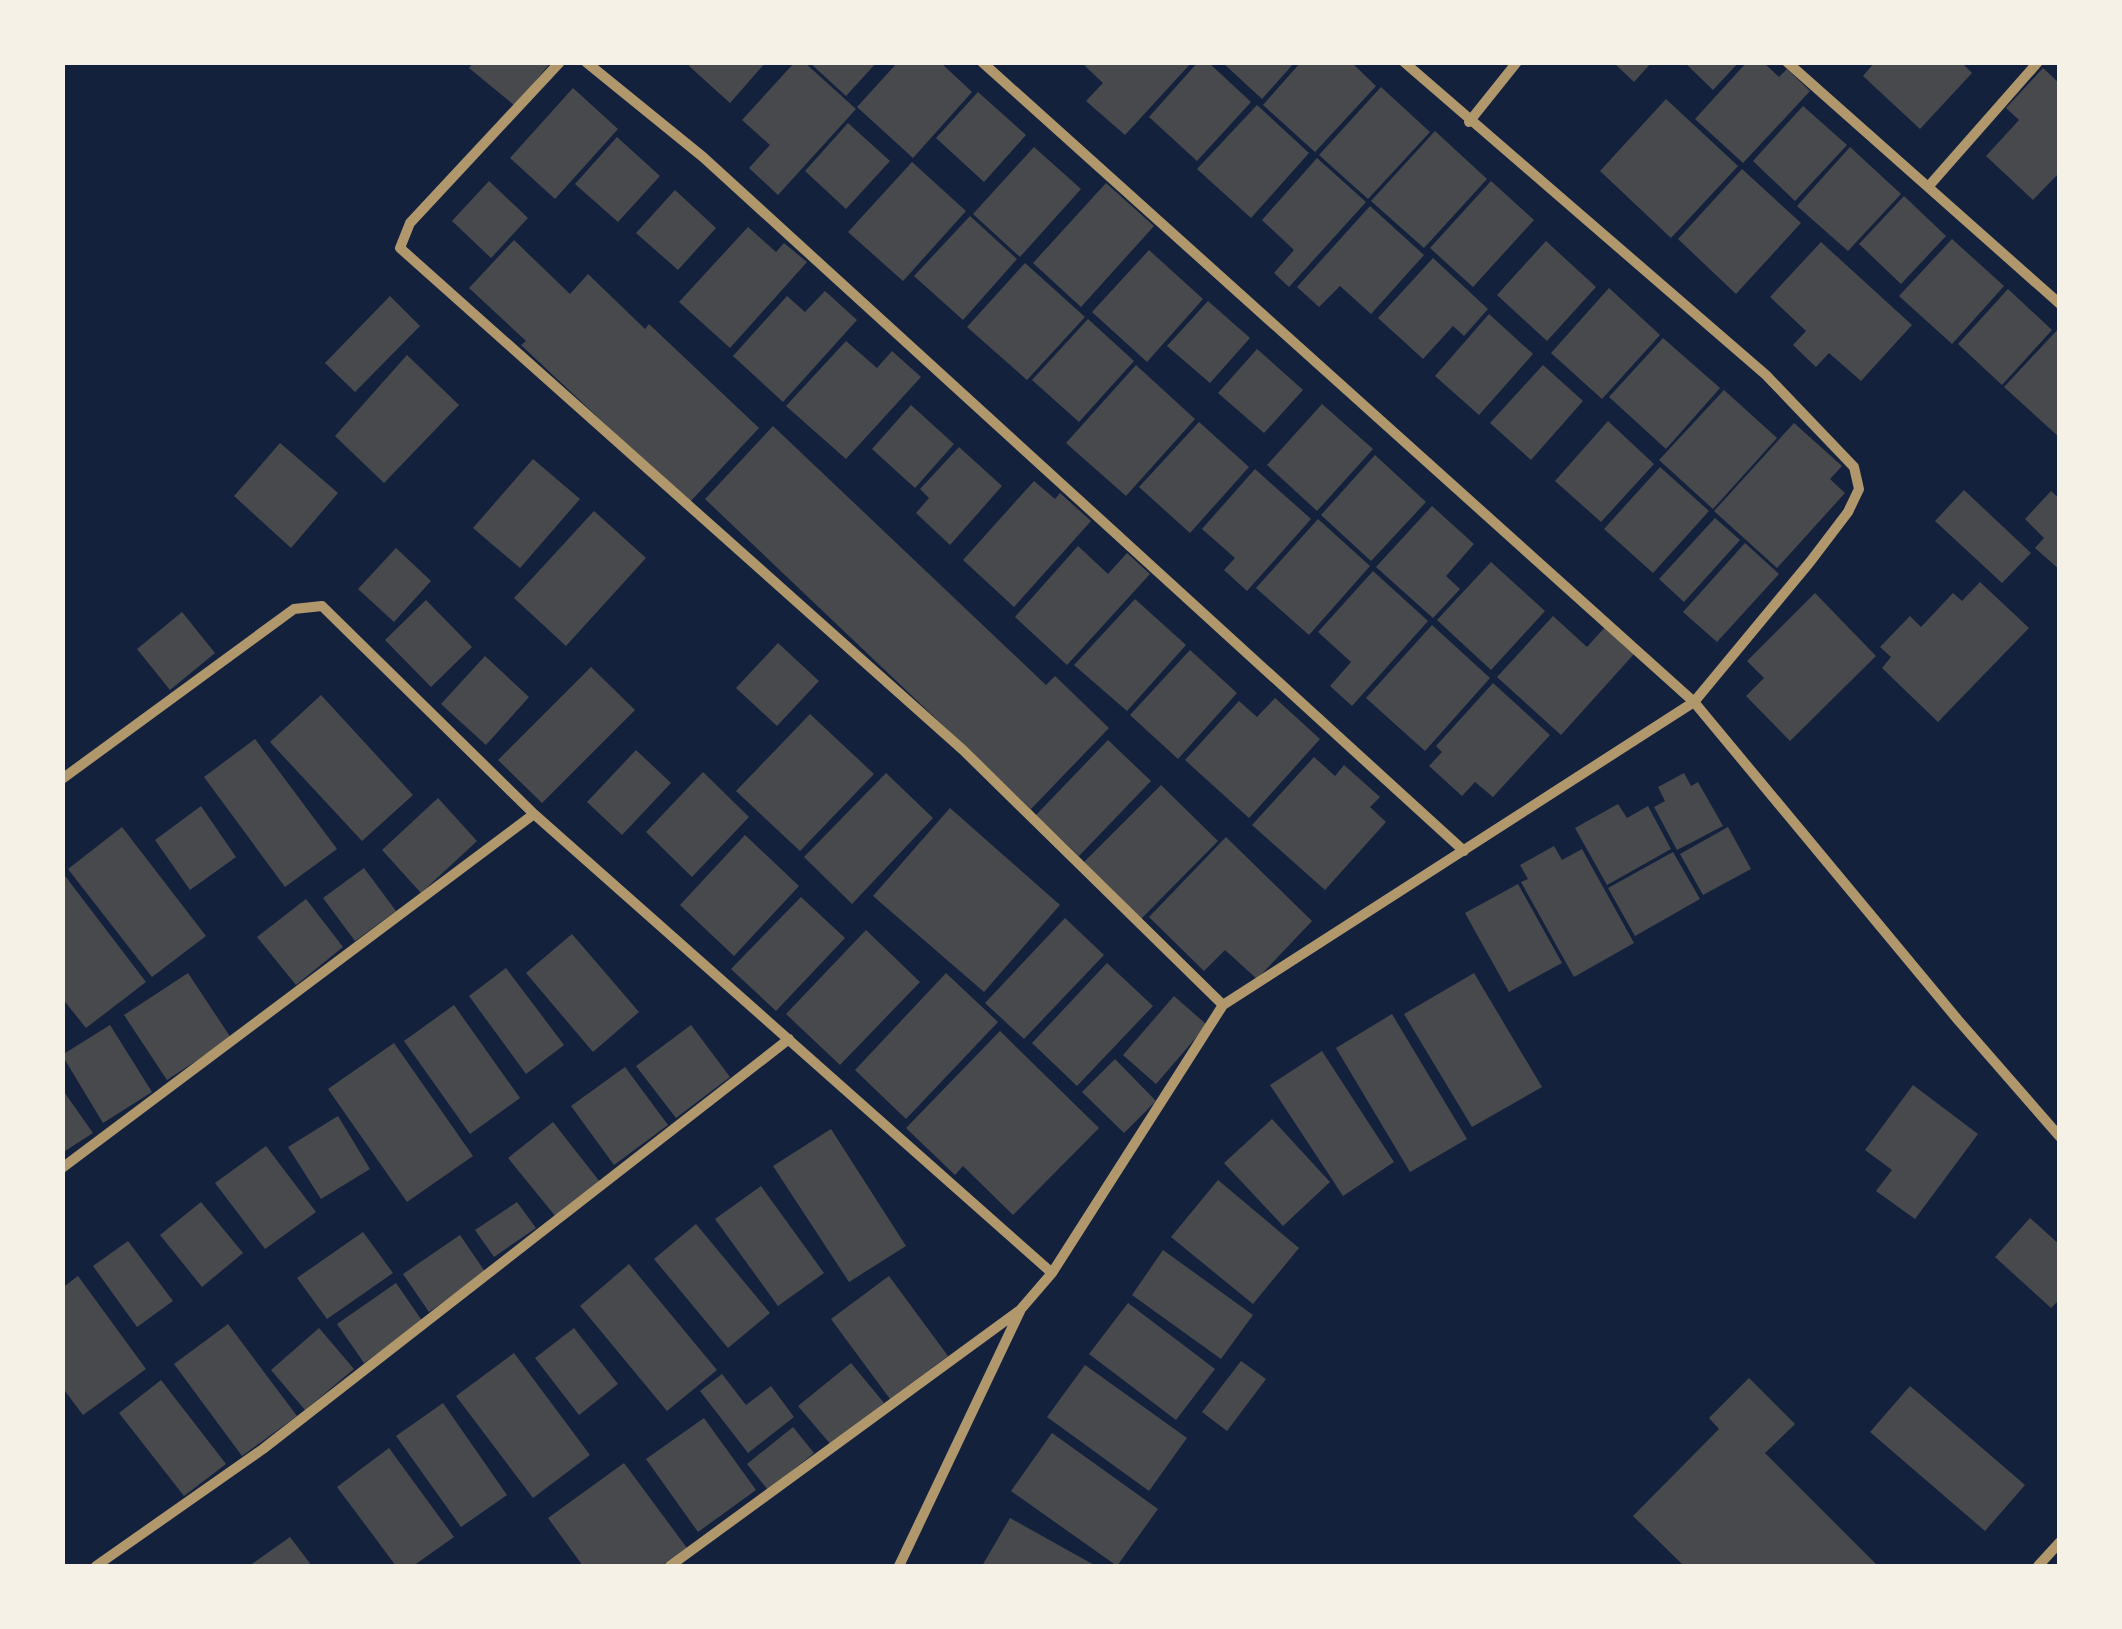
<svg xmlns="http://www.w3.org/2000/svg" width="2122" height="1629" font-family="'Fira Sans Condensed',sans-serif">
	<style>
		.building { fill: #48494c }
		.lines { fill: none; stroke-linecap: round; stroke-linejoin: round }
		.minor { stroke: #b1986c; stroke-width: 10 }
	</style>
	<rect width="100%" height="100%" fill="#14213d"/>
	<path class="building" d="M474 62H551L515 106 469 68Z
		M691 62H766L730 103 689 66Z
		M795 62H804L856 109 778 195 749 168 770 145 742 120Z
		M809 62H877L846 96Z
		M898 62H940L972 92 913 158 857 107Z
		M1088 62H1192L1125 135 1086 101 1103 83 1085 66Z
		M1198 62H1208L1251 102 1197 161 1149 117Z
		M1222 62H1295L1262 99Z
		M1301 62H1351L1376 86 1315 152 1263 105Z
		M1613 62H1652L1634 82Z
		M1684 62H1739L1713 90Z
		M1747 62H1763L1779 77 1787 69 1810 91 1743 163 1695 119Z
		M1875 62H1961L1972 73 1920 129 1863 76Z
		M2043 68 2060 84V172L2033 200 1986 156 2019 120 2006 108Z
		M1381 87 1430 132 1368 199 1319 155Z
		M573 88 618 129 555 199 510 158Z
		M978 92 1026 135 984 182 936 138Z
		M1666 99 1738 166 1671 238 1600 171Z
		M1257 105 1309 153 1251 218 1197 169Z
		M1803 106 1847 145 1795 201 1753 161Z
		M848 123 890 161 846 209 805 171Z
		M1435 131 1487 179 1424 248 1371 201Z
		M617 137 660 176 618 222 575 184Z
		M1034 147 1081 189 1020 257 973 214Z
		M1850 147 1901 194 1848 251 1797 206Z
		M1317 158 1366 202 1289 287 1274 273 1294 250 1262 220Z
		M912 162 966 211 903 281 848 232Z
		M1742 169 1801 223 1736 294 1678 239Z
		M489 181 528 218 491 258 452 221Z
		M1491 181 1534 220 1473 287 1430 248Z
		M1106 183 1154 226 1081 307 1033 263Z
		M675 190 716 228 678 270 636 233Z
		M1904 196 1946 236 1901 284 1859 244Z
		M1370 206 1424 255 1371 314 1340 286 1319 307 1297 287Z
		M970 216 1017 259 963 320 914 276Z
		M748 227 776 252 784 243 807 262 730 348 679 302Z
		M1952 239 2004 286 1952 344 1899 296Z
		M514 240 570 294 588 274 645 329 649 324 759 428 689 503 521 345 526 341 469 288Z
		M1546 241 1596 287 1547 341 1497 295Z
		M1821 242 1912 325 1861 381 1829 353 1816 367 1793 345 1806 331 1770 297Z
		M1149 250 1203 299 1147 362 1092 312Z
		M1433 258 1488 309 1464 336 1453 326 1423 359 1378 318Z
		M1025 263 1085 317 1027 380 967 327Z
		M1609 288 1660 335 1602 399 1551 353Z
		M2008 289 2052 330 2002 385 1958 344Z
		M825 291 857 320 783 402 733 356 787 296 805 312Z
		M390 296 420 326 355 392 325 363Z
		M1208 301 1250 338 1210 383 1167 346Z
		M1489 314 1533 354 1479 415 1435 376Z
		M1088 319 1134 361 1079 422 1032 380Z
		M2060 327V438L2004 387Z
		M1663 338 1720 388 1666 449 1609 397Z
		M846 341 877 368 892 351 921 377 846 459 786 406Z
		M1257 349 1303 390 1264 433 1218 393Z
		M407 355 459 405 384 483 335 436Z
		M1136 365 1195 419 1126 496 1066 443Z
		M1543 365 1583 401 1531 460 1490 423Z
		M1724 390 1777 438 1713 509 1659 460Z
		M1322 404 1373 449 1317 511 1267 465Z
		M911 405 954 444 915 488 872 449Z
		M1608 421 1654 464 1601 522 1555 481Z
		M1199 422 1249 467 1190 533 1139 487Z
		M1794 423 1842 466 1830 479 1845 493 1777 568 1714 511Z
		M773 426 1046 685 1055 676 1109 728 1031 809 705 499Z
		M280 443 338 493 291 548 234 496Z
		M959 447 1002 486 950 545 916 513 929 498 920 489Z
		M1375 455 1426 502 1371 561 1321 515Z
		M533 459 580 499 520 568 473 528Z
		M1660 467 1709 511 1653 573 1604 529Z
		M1255 469 1311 519 1247 591 1224 570 1235 558 1202 529Z
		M1034 481 1055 499 1060 493 1091 521 1014 607 963 560Z
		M1964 490 2031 553 2002 583 1935 521Z
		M2051 491 2060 499V570L2035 548 2044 538 2025 519Z
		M1432 506 1474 544 1446 576 1460 589 1433 618 1376 567Z
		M594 511 646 558 566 646 514 598Z
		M1715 518 1740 540 1684 602 1659 579Z
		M1318 519 1370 566 1309 635 1256 588Z
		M1745 543 1779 574 1717 642 1683 612Z
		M1078 546 1108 574 1127 553 1150 574 1067 665 1015 617Z
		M396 548 431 581 394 622 358 589Z
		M1491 562 1545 611 1491 670 1437 620Z
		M1373 571 1428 621 1352 706 1330 686 1351 662 1318 632Z
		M1980 582 2029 628 1938 722 1882 668 1891 657 1880 647 1910 616 1921 627 1953 593 1962 601Z
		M1815 593 1876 656 1790 741 1746 696 1764 678 1747 661Z
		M1135 599 1186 645 1127 711 1074 665Z
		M426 600 472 647 431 687 385 640Z
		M182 612 215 653 170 690 137 649Z
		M1553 616 1587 647 1605 627 1634 654 1561 735 1497 677Z
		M1432 625 1490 678 1425 751 1366 698Z
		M778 643 819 681 777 726 736 688Z
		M1190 650 1237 693 1178 759 1130 715Z
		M485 656 529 697 486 745 441 704Z
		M591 667 635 710 542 803 498 760Z
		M1493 683 1550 735 1493 797 1475 782 1462 796 1429 766 1442 752 1436 746Z
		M321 695 413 795 362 841 270 742Z
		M1275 698 1320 739 1249 818 1185 760 1239 701 1257 717Z
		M810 714 874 774 800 851 736 791Z
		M255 739 337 849 285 887 204 777Z
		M1108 740 1151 781 1079 856 1036 815Z
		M636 750 671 783 622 835 587 802Z
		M1314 757 1335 776 1344 765 1380 797 1370 807 1386 822 1325 890 1252 825Z
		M703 772 749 817 692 877 646 832Z
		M886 773 933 818 852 904 804 857Z
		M1684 773 1691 786 1698 782 1723 826 1677 850 1654 807 1665 801 1658 787Z
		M1161 785 1218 841 1141 919 1084 862Z
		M438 798 477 841 421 893 382 850Z
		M1618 804 1627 818 1648 806 1671 849 1607 885 1575 828Z
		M201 806 236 857 190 890 155 840Z
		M950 808 1060 905 984 992 873 896Z
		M122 827 206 936 152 977 68 869Z
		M1728 827 1751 869 1703 895 1680 854Z
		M745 835 799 886 734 956 680 905Z
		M1226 837 1312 921 1257 979 1225 950 1204 971 1149 917Z
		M1554 846 1562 860 1582 849 1634 943 1574 977 1521 882 1528 879 1520 865Z
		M1673 852 1700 899 1635 936 1608 888Z
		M364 868 396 911 355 941 323 898Z
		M62 872 146 982 86 1028 62 998Z
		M1518 884 1562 963 1509 992 1465 913Z
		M801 897 845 938 776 1011 731 969Z
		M306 899 343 947 296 985 257 937Z
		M1065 918 1104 955 1024 1039 985 1003Z
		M866 930 920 982 840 1065 786 1014Z
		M572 934 639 1012 593 1052 526 973Z
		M1107 963 1153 1006 1077 1086 1032 1043Z
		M506 968 564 1045 526 1074 469 996Z
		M188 973 231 1038 167 1080 124 1015Z
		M946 973 998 1022 906 1119 855 1070Z
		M1474 973 1542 1087 1472 1127 1404 1014Z
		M1174 996 1207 1025 1156 1084 1123 1055Z
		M454 1005 520 1098 470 1134 404 1041Z
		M1392 1014 1467 1139 1410 1172 1336 1048Z
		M110 1025 152 1092 103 1123 62 1055Z
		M691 1025 730 1077 676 1118 636 1066Z
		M1000 1031 1099 1128 1013 1215 963 1166 955 1175 906 1128Z
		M394 1043 473 1156 407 1202 328 1089Z
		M1322 1051 1394 1162 1343 1196 1270 1085Z
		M1115 1059 1156 1101 1124 1133 1082 1092Z
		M625 1067 668 1125 614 1165 571 1106Z
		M1913 1085 1978 1134 1915 1219 1876 1191 1892 1170 1865 1150Z
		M62 1089 93 1133 62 1153Z
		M338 1116 370 1169 321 1199 288 1147Z
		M1272 1119 1330 1182 1283 1226 1224 1163Z
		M553 1122 600 1182 556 1217 508 1158Z
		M831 1129 906 1246 849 1282 773 1166Z
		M266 1146 316 1212 265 1249 215 1183Z
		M1218 1180 1299 1248 1253 1304 1171 1237Z
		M761 1186 824 1273 778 1306 715 1219Z
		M201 1202 243 1253 202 1287 160 1235Z
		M517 1202 536 1228 494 1257 475 1230Z
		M2030 1218 2060 1245V1299L2051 1308 1995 1257Z
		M696 1224 770 1313 728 1348 654 1259Z
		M363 1232 393 1273 327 1319 297 1278Z
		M460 1235 486 1273 429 1312 403 1274Z
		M128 1241 173 1301 137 1327 93 1266Z
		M1163 1250 1253 1315 1221 1359 1132 1295Z
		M629 1264 717 1370 667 1411 580 1306Z
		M78 1276 146 1369 83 1415 62 1387V1288Z
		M889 1276 948 1356 890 1399 831 1319Z
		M396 1283 423 1322 364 1363 337 1324Z
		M1128 1303 1215 1369 1176 1420 1089 1354Z
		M228 1324 297 1416 242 1456 174 1364Z
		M319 1328 354 1369 305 1410 271 1370Z
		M574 1328 618 1384 579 1415 535 1358Z
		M514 1353 590 1455 533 1498 456 1396Z
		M1241 1361 1266 1379 1227 1431 1202 1412Z
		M851 1363 884 1403 832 1446 798 1406Z
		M1085 1365 1187 1438 1149 1491 1047 1417Z
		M722 1374 746 1405 771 1386 794 1417 748 1453 700 1391Z
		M1749 1378 1795 1424 1765 1453 1878 1566H1684L1633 1516 1719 1429 1709 1418Z
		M161 1380 226 1464 184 1496 119 1413Z
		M1910 1386 2025 1485 1985 1531 1870 1432Z
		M443 1403 507 1495 461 1527 396 1436Z
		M704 1418 756 1490 698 1532 646 1459Z
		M793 1427 814 1453 768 1490 747 1464Z
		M1052 1433 1158 1509 1117 1566 1011 1491Z
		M389 1448 454 1537 413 1566H396L337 1487Z
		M624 1463 687 1548 662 1566H583L548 1518Z
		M1010 1518 1096 1566H982Z
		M290 1537 312 1566H249Z"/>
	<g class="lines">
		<path class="minor" d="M560 62 410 223 400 248 963 750 1223 1005
			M586 62 703 157 1464 851
			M982 62 1694 702 1958 1020 2060 1137
			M1787 62 2060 304
			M1469 122 1517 62
			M1928 187 2038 62
			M62 779 294 609 322 606 534 814 1052 1273
			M62 1168 534 814
			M96 1566 263 1449 789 1039
			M670 1566 1020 1310
			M899 1566 1021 1309 1052 1273 1223 1005 1694 702 1810 562 1848 512 1859 489 1854 467 1766 375 1404 62
			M2038 1566 2060 1542"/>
	</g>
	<rect width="2122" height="1629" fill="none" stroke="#f6f1e7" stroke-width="130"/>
</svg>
